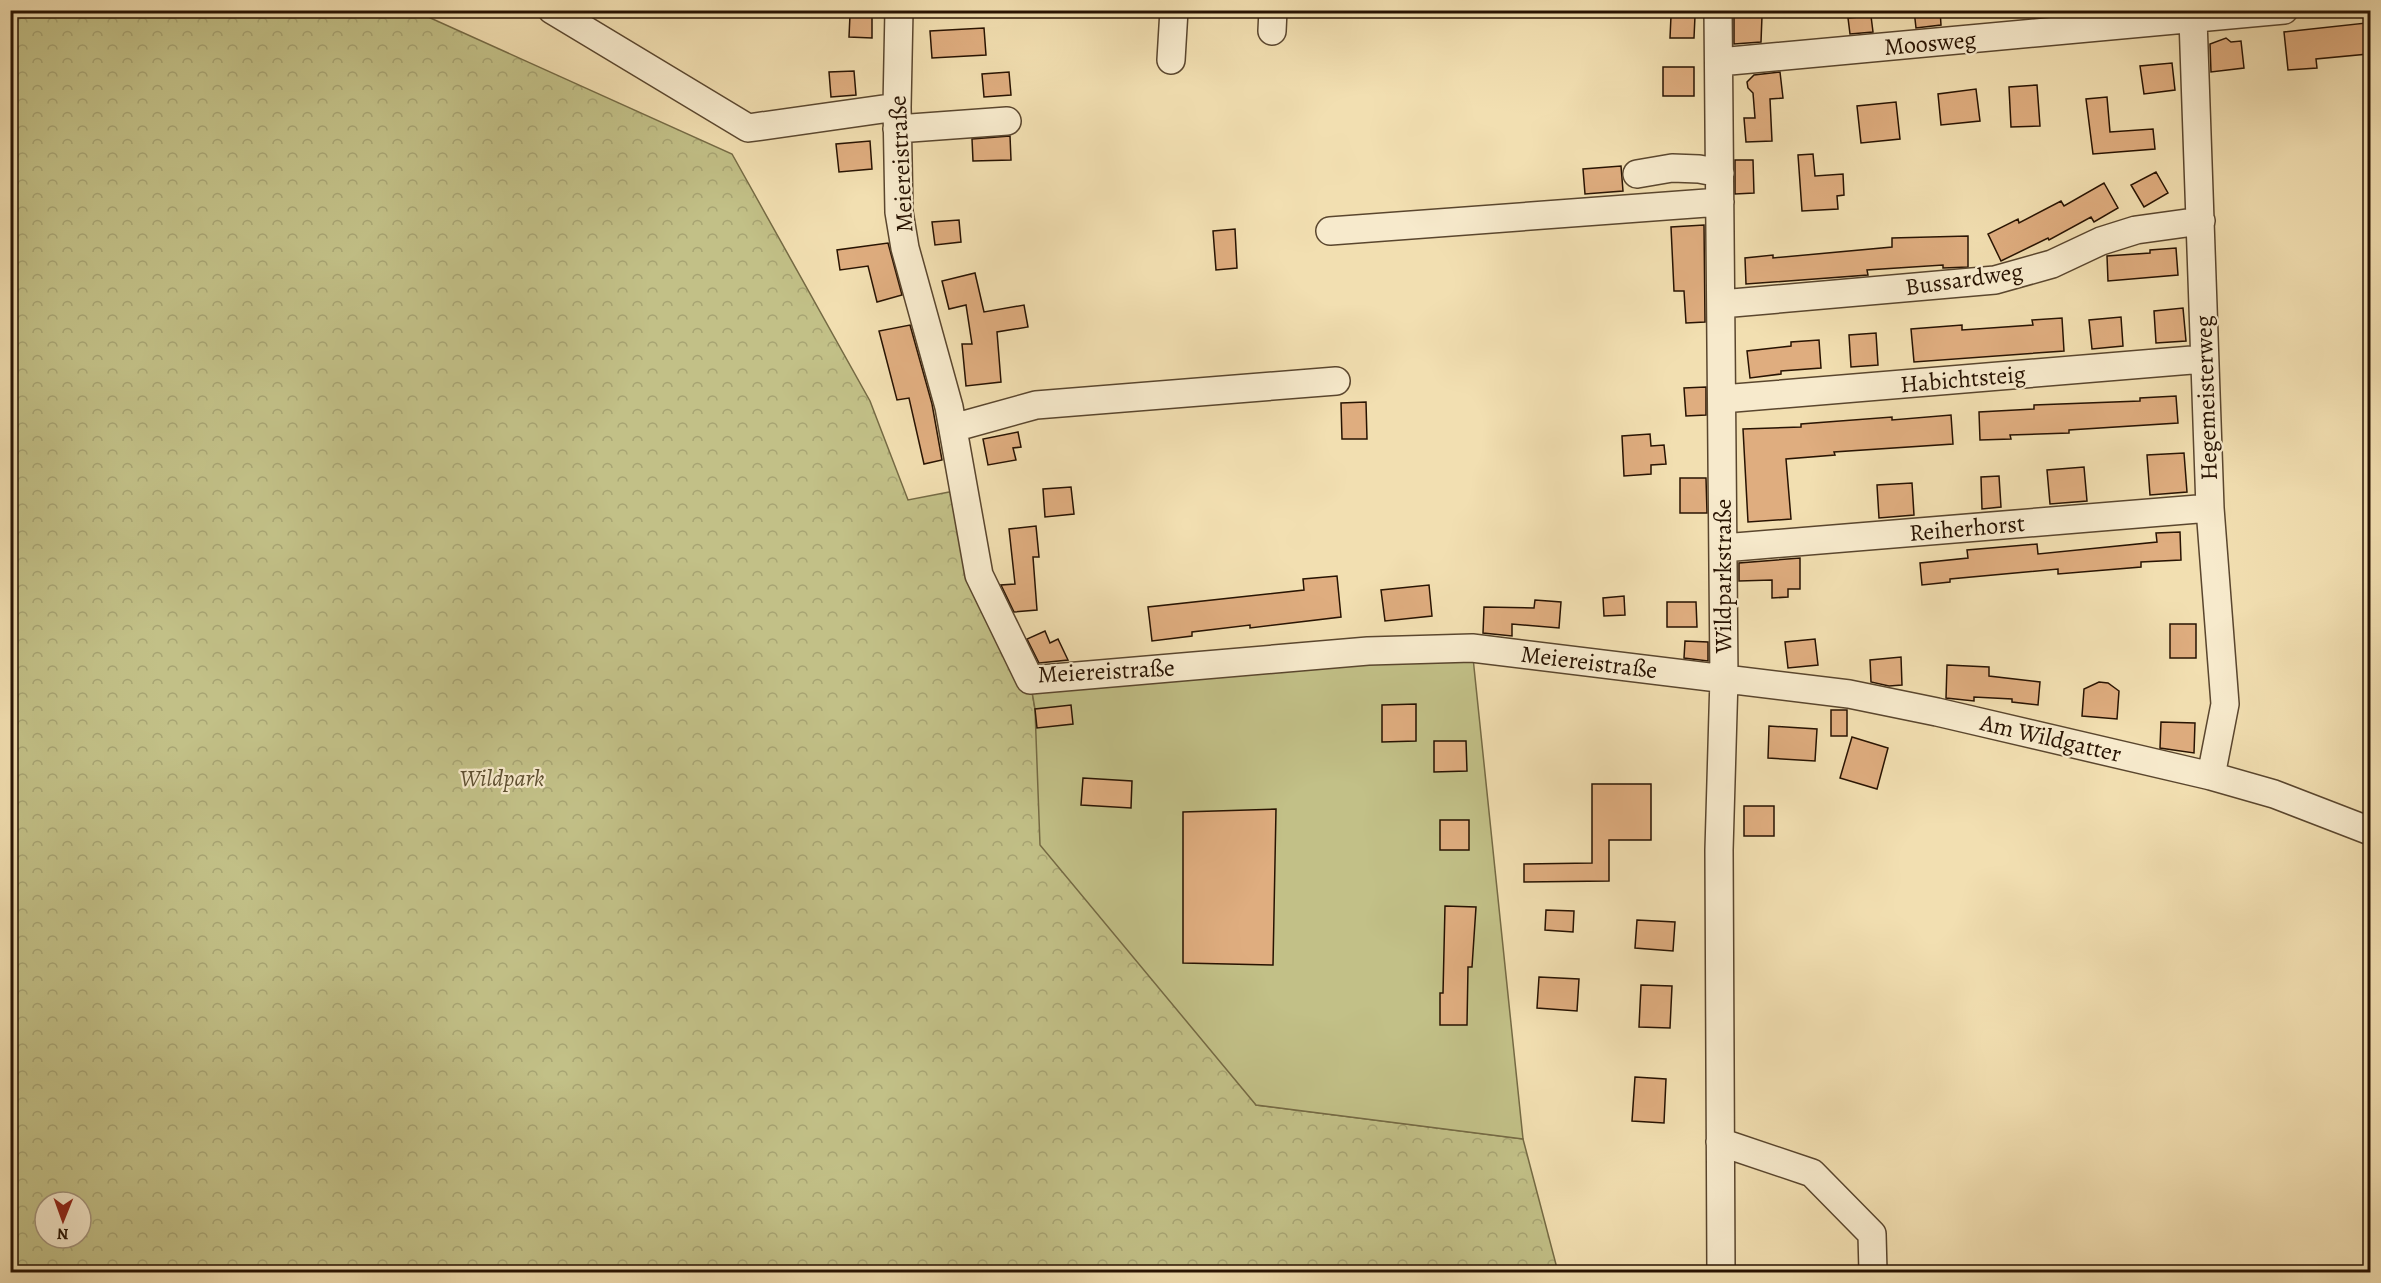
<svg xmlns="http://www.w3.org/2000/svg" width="2381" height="1283" font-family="Alegreya,serif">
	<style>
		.forest { fill: url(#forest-crowns); stroke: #756a44; stroke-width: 1.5; fill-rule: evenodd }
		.pitch { fill: #c2c087; stroke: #756a44; stroke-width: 1.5 }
		.building { fill: #dfad7f; stroke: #281302; stroke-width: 1.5 }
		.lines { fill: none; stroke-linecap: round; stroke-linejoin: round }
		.minor-casing { stroke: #5a462e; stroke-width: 30 }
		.minor { stroke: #f7eacc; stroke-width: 27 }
		.labels { text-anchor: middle; stroke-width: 4.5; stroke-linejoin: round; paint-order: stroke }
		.street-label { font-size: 24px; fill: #281302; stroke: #f7eacc }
		.park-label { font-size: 24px; font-style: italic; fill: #5e5031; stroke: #f7eacc }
	</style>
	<defs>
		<pattern id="forest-crowns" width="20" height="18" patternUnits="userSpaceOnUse" patternTransform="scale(1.5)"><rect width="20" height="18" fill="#c2c087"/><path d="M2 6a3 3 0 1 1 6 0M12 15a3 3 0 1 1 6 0" fill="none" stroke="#a7a473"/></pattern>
	</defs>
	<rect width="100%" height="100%" fill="#f2dfb1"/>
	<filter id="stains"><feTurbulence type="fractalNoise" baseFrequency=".00333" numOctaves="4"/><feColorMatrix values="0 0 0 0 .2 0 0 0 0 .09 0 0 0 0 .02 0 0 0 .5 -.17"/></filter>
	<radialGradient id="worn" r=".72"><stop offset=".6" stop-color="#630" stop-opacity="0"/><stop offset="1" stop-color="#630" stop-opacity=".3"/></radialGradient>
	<path class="forest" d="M10 11H415L732 154 870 401 908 500 965 489 975 561 1030 680 1035 709 1256 1105 1523 1139 1558 1272H11ZM45 1202H81V1238H45Z"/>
	<path class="pitch" d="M1472 648 1523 1139 1256 1105 1040 845 1035 709 1030 680Z"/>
	<path class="building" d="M1914 10H1940L1941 25 1916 28Z
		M850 15H872V38L849 37Z
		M1734 15 1762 16 1761 42 1734 44Z
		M1671 16H1695L1694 38H1670Z
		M1871 16 1873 32 1850 34 1848 18Z
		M2366 23 2368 54 2316 59 2317 68 2288 70 2284 32Z
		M984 28 986 55 932 58 930 31Z
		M2226 38 2231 42 2241 41 2244 68 2211 72 2210 44Z
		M2172 63 2175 90 2144 94 2140 66Z
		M1663 67H1694V96H1663Z
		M854 71 856 95 831 97 829 72Z
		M1009 72 1011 95 984 97 982 74Z
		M1780 72 1783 98 1770 99 1772 141 1746 142 1744 118H1755L1753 93 1748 88 1747 82 1754 75Z
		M2037 85 2040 126 2011 127 2009 87Z
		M1976 89 1980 121 1941 125 1938 94Z
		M2107 97 2110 132 2153 129 2155 149 2093 154 2086 99Z
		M1896 102 1900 139 1861 143 1857 106Z
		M1010 136 1011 160 973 161 972 139Z
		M870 141 872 169 839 172 836 144Z
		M1813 154 1815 176 1843 174 1844 195 1837 196 1838 209 1802 211 1798 155Z
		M1735 160H1753L1754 193 1735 194Z
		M1621 166 1623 191 1585 194 1583 169Z
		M2156 172 2168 193 2144 207 2131 185Z
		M2104 183 2118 208 2094 222 2091 217 2049 240 2048 238 2001 261 1988 234 2018 219 2019 223 2061 201 2064 206Z
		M959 220 961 242 935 245 932 222Z
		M1704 225 1705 322 1686 323 1684 291H1674L1671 227Z
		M1235 229 1237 268 1216 270 1213 231Z
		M1968 236V267L1943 268V265L1867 270 1868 275 1746 284 1745 258 1773 255V258L1892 247V238Z
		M888 243 902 295 877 302 868 266 840 270 837 250Z
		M2176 248 2178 275 2108 281 2107 256 2150 253V250Z
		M975 273 984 312 1024 305 1028 327 997 332 1001 382 966 386 962 344H972L966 305 949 309 942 281Z
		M2183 308 2186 341 2156 343 2154 311Z
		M2121 317 2123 346 2092 349 2089 320Z
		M2062 318 2064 351 1914 362 1911 329 1962 325V330L2033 325 2032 320Z
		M910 325 932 404 942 460 924 464 909 398 897 400 879 331Z
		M1876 333 1878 365 1851 367 1849 335Z
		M1819 340 1821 368 1781 371V374L1750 378 1747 351 1791 346V342Z
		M1706 387V415L1686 416 1684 388Z
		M2176 396 2178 423 2069 430V433L2010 435 2011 439 1980 440 1979 412 2034 409V405L2140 401V398Z
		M1366 402 1367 439H1342L1341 403Z
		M1951 415 1953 444 1834 452 1835 455 1786 459 1791 519 1748 522 1743 429 1801 427V424L1892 417V420Z
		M1018 432 1021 447 1013 448 1016 460 988 465 983 439Z
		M1650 434 1651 446 1664 445 1666 464 1651 465V474L1624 476 1622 436Z
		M2184 453 2187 492 2150 495 2147 455Z
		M2084 467 2087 501 2050 504 2047 470Z
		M1999 476 2001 507 1982 509 1981 477Z
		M1680 478H1706L1707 513H1680Z
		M1912 483 1914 515 1879 518 1877 485Z
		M1071 487 1074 514 1045 517 1043 489Z
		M1036 526 1039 557H1033L1037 610 1014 612 1001 585 1015 584 1009 529Z
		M2180 532 2181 560 2141 562V567L2058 574V569L1950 579V582L1922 585 1920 563 1968 558 1967 550 2037 544 2038 554 2157 542 2156 533Z
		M1800 558V589H1788V597L1772 598V580L1739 581V563Z
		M1337 576 1341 617 1250 628V625L1192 632V636L1152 641 1148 607 1304 590 1303 579Z
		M1429 585 1432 616 1385 621 1381 590Z
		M1624 596 1625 615 1604 616 1603 598Z
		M1535 600 1561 602 1559 628 1512 624V636L1483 633 1484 607 1534 608Z
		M1667 602H1696L1697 627H1667Z
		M2170 624H2196V658H2170Z
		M1045 631 1050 643 1058 639 1068 660 1039 663 1027 639Z
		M1815 639 1818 665 1788 668 1785 642Z
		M1685 641 1708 642V661L1684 658Z
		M1901 657 1902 685 1889 686 1871 682 1870 660Z
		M1947 665 1989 667V676L2040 682 2038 705 2012 702V699L1974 697V701L1946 698Z
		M2099 682 2108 683 2119 691 2117 719 2082 716 2084 689Z
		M1416 704V741L1382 742V705Z
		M1071 705 1073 724 1037 728 1035 709Z
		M1831 710H1847V736H1831Z
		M2161 722 2195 723 2194 753 2160 748Z
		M1769 726 1817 729 1815 761 1768 758Z
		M1852 737 1888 748 1877 789 1840 778Z
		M1434 741H1466L1467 771 1434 772Z
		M1083 778 1132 781 1131 808 1081 805Z
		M1592 784H1651V840H1609V881L1524 882V864L1592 863Z
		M1744 806H1774V836H1744Z
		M1276 809 1273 965 1183 963V812Z
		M1440 820H1469V850H1440Z
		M1445 906 1476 907 1472 967H1468L1467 1025H1440V993H1443Z
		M1546 910 1574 911 1573 932 1545 930Z
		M1637 920 1675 922 1673 951 1635 948Z
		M1539 977 1579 979 1577 1011 1537 1008Z
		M1641 985 1672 986 1670 1028 1639 1027Z
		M1635 1077 1666 1079 1664 1123 1632 1121Z"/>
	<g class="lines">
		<defs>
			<path id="minor" d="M552 10 748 128 897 107
				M899 10 897 107 899 212 905 248 949 407 979 575 1030 680 1368 651 1472 648 1849 694 1937 712 2211 776 2274 794 2370 831
				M1718 10 1724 678 1719 850 1721 1272
				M2193 19 2210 508 2225 704 2211 776
				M1272 31 1273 10
				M1171 60 1174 10
				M1719 62 2284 10
				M897 129 1007 121
				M1637 174 1672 168 1699 169 1720 173
				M1330 231 1720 202
				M1721 304 1995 280 2052 264 2101 241 2136 230 2201 221
				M1722 399 2204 359
				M953 428 1036 405 1336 381
				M1723 548 2210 508
				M1720 1142 1812 1173 1872 1234 1873 1272"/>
		</defs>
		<use href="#minor" class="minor-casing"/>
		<use href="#minor" class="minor"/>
	</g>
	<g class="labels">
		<g class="street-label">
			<text transform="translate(1930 43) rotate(-5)" y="8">Moosweg</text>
			<text transform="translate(901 164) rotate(-93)" y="8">Meiereistraße</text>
			<text transform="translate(1964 279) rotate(-8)" y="8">Bussardweg</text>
			<text transform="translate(1963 379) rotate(-5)" y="8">Habichtsteig</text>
			<text transform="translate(2206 398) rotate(-92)" y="8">Hegemeisterweg</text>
			<text transform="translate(1967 528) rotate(-5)" y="8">Reiherhorst</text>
			<text transform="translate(1723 576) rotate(-90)" y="8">Wildparkstraße</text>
			<text transform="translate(1589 662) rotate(7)" y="8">Meiereistraße</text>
			<text transform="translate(1106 671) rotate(-3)" y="8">Meiereistraße</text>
			<text transform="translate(2051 738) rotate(13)" y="8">Am Wildgatter</text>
		</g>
		<g class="park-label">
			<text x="502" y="786">Wildpark</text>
		</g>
	</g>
	<rect width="2381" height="1283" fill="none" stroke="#f2dfb1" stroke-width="36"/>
	<rect x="12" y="12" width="2357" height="1259" fill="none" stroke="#281302" stroke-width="3"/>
	<rect x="18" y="18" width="2345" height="1247" fill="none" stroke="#281302" stroke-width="1.5"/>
	<g transform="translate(63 1220) rotate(181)"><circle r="28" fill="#f7eacc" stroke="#a4947b" stroke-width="1.5"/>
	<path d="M0-4.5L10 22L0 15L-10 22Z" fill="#8f2418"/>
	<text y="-9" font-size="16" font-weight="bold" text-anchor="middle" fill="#281302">N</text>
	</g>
	<rect width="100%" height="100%" filter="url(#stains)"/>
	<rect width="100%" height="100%" fill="url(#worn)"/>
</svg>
